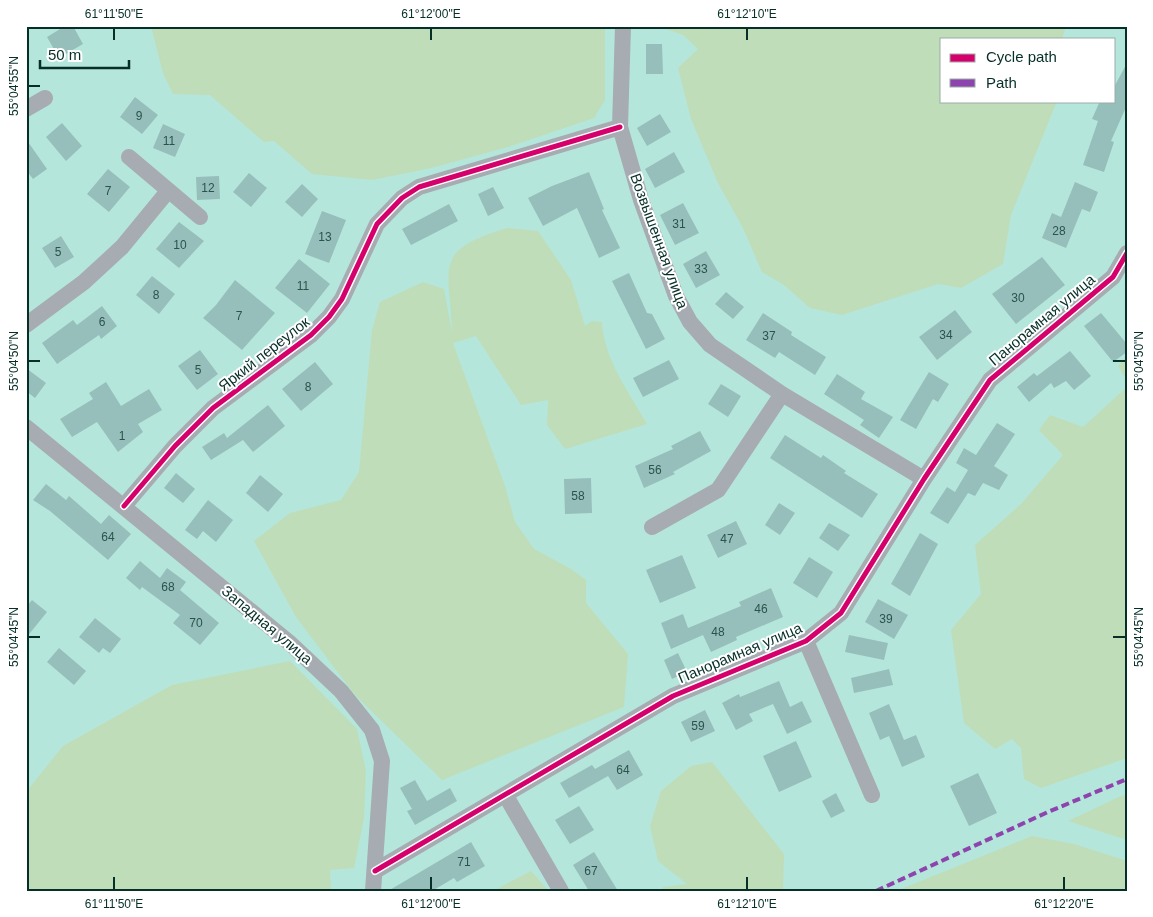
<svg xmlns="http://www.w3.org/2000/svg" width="1153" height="917" font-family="Helvetica,sans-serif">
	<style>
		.green { fill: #bfddb8 }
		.building { fill: #96bfbb }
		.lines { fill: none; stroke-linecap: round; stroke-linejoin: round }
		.minor { stroke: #a7abb2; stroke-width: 16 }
		.quiet { stroke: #8e44ad; stroke-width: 4; stroke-dasharray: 8 4; stroke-linecap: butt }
		.cycleway-casing { stroke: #fff; stroke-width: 8 }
		.cycleway { stroke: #d6006c; stroke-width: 5 }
		.ticks { fill: none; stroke: #062f28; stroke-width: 2 }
		.labels { text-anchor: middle; stroke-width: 4; stroke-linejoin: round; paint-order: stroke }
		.number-label { font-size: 12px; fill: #2a534d }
		.street-label { font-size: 15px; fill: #062f28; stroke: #fff }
		.neatline { fill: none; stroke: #062f28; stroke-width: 2 }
		.ticks-label { font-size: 12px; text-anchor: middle; fill: #062f28 }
	</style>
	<rect width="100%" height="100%" fill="#b5e6db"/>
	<path class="green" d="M151 26H605V100L594 118 508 147 431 168 372 180 312 174 274 141 264 142 210 95 173 94 163 73Z
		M658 26H1066L1062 39H942V101H1057L1011 215 1003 264 961 288 938 284 842 315 810 308 784 285 762 272 743 228 718 183 691 119 678 68 698 49 683 35Z
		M507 228 538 231 571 280 585 326 592 321 602 322C604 360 629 392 647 424L565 449 547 425 548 400 521 405 476 336 453 343 505 486 515 522 534 549 571 569 586 580V603L628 654 624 707 442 780 355 695 296 617 254 541 290 513 341 500 359 472 372 330 380 302 423 282 444 289 452 333C450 266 431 251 507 228Z
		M1127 356V381L1118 366Z
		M1127 387V758L1041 788 1024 779 1021 748 1012 739 995 749 964 723 951 630 981 594 975 545 1021 504 1063 455 1039 430 1050 415 1083 427Z
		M290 661 357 729 366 771 364 818 354 868 330 870 331 891H26V792L63 746 172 685Z
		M712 762 784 854 783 891H662L663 887 687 884 658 861 650 826 661 791 691 766Z
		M1127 794V840L1068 821 1119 797Z
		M1032 836 1074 844 1127 861V891H896Z
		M531 871 549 891H493Z"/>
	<path class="building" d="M65 26H73L83 44 59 58 47 37Z
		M646 44H662L663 74H646Z
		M1127 63V105L1111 141 1114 142 1104 172 1083 165 1098 121 1092 119 1100 101H1114V87Z
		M135 97 158 115 142 134 120 117Z
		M660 114 671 132 647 146 637 128Z
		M62 123 82 146 66 161 46 137Z
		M163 124 185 134 175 157 153 148Z
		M26 139 47 169 33 179 26 170Z
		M674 152 685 172 655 188 645 169Z
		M108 169 130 187 109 212 87 194Z
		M589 172 604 209 602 210 620 248 599 258 577 208 543 226 528 198 552 186Z
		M249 173 267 188 251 207 233 192Z
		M219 176 220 199 197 200 196 177Z
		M1075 182 1098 192 1090 212 1082 209 1066 248 1042 238 1052 213 1061 217Z
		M302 184 318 199 302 217 285 202Z
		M493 187 504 208 488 216 478 194Z
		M683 203 699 233 675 245 660 215Z
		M449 204 458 221 411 245 402 229Z
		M322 211 346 220 329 263 305 254Z
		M179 222 204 241 179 268 156 249Z
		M61 236 74 257 55 268 42 248Z
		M706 251 720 275 696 288 683 264Z
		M1042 257 1065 285 1016 324 992 294Z
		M299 259 330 284 307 313 275 288Z
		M629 273 647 313 652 314 665 339 646 349 612 281Z
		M152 276 175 294 159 314 136 295Z
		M235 280 275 313 242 350 203 318 216 305Z
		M726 292 744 307 733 319 715 304Z
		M102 306 117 326 101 339 99 335 57 364 42 343 73 320 77 325Z
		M955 310 972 332 937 360 919 337Z
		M763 313 792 332 791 335 826 357 815 375 779 352 775 358 746 340Z
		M1101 313 1127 344V352L1113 362 1084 326Z
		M200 350 218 374 197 390 178 366Z
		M1070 351 1091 376 1074 390 1066 381 1054 388 1051 383 1029 402 1017 387 1034 373 1037 376Z
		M669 360 679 379 643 397 633 378Z
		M315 362 333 384 301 411 282 389Z
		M26 368 46 383 35 398 26 391Z
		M929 372 949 384 938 402 933 399 916 429 900 420Z
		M837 374 865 392 861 399 893 417 879 438 860 425 864 420 824 394Z
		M106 382 121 406 149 389 162 410 138 424 143 432 118 452 97 422 72 437 60 419 93 399 89 393Z
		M721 384 741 396 728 417 708 404Z
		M268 405 285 426 253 452 243 440 211 460 202 447 224 433 227 438Z
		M997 423 1015 434 994 466 1008 475 999 490 983 483 975 496 968 493 948 524 930 513 947 487 955 492 968 470 956 463 964 448 976 455Z
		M700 431 711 451 673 472 675 474 644 488 635 466 673 449 671 446Z
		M785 435 821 458 823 455 846 471 844 473 878 494 862 518 770 458Z
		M176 473 195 489 183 503 164 488Z
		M260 475 283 494 268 512 246 493Z
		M591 478 592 513 565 514 564 479Z
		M46 484 66 500 69 496 101 524 109 515 131 534 108 560 50 511 33 500Z
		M208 500 233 520 216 542 203 531 197 539 185 530Z
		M779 503 795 513 780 535 765 525Z
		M736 521 747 544 718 558 707 535Z
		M829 523 850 535 838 551 819 538Z
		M920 533 938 544 910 596 891 584Z
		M682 555 696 588 660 603 646 570Z
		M809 557 833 572 817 598 793 583Z
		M140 561 160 578 167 568 186 582 180 590 219 623 200 645 173 623 180 615 142 587 140 590 126 578Z
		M771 588 783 617 736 637 737 640 711 652 703 635 671 649 661 623 683 614 688 628 741 606 739 602Z
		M878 599 908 615 894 639 865 622Z
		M32 600 47 612 26 638V607Z
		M95 618 121 639 110 653 103 648 99 653 79 637Z
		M849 635 888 643 884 660 845 652Z
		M59 648 86 671 74 685 47 662Z
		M678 653 687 672 672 679 664 660Z
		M889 669 893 685 854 693 851 678Z
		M779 681 790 707 802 701 812 722 787 734 773 704 749 714 753 721 736 730 722 703 739 694 740 697Z
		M889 704 904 740 916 735 925 757 902 767 889 736 880 740 869 713Z
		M705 710 715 731 691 742 681 722Z
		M796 741 812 777 779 792 763 756Z
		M629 750 643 775 617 790 608 776 569 798 560 783 592 765 595 769Z
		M978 773 997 813 969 826 950 786Z
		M415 780 427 801 450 788 457 801 415 825 407 811 412 809 400 788Z
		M836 793 845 811 831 818 822 801Z
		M579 806 594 830 570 844 555 820Z
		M471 842 485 866 457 882 454 878 432 891H388Z
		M594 852 618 891H589L573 865Z"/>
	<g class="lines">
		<path class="minor" d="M623 26 620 127 641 200 676 296 690 322 710 345 782 394 924 479
			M26 109 45 98
			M129 157 200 217
			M26 325 84 282 122 247 168 191
			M26 427 291 644 341 691 372 730 382 761 373 891
			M124 506 175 446 213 408 311 335 329 317 342 299 377 224 402 198 419 187 620 127
			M652 527 718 490 782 394
			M806 641 872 795
			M506 796 561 891
			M375 871 673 696 806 641 841 613 924 479 990 380 1113 277 1127 253"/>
		<path class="quiet" d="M876 891 1048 812 1127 779"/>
		<defs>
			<path id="cycleway" d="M124 506 175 446 213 408 311 335 329 317 342 299 377 224 402 198 419 187 620 127
				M375 871 673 696 806 641 841 613 924 479 990 380 1113 277 1127 253"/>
		</defs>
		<use href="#cycleway" class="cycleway-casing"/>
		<use href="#cycleway" class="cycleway"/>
	</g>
	<path class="ticks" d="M114 28V40M431 28V40M747 28V40M28 86H40M28 361H40M1113 361H1126M28 637H40M1113 637H1126M114 877V890M431 877V890M747 877V890M1064 877V890"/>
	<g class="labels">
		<g class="number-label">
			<text x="139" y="120">9</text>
			<text x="169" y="145">11</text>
			<text x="208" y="192">12</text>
			<text x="108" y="195">7</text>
			<text x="679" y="228">31</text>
			<text x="1059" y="235">28</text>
			<text x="325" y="241">13</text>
			<text x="180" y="249">10</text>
			<text x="58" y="256">5</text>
			<text x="701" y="273">33</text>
			<text x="303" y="290">11</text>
			<text x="156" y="299">8</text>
			<text x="1018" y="302">30</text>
			<text x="239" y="320">7</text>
			<text x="102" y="326">6</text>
			<text x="946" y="339">34</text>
			<text x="769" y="340">37</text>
			<text x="198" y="374">5</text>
			<text x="308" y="391">8</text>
			<text x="122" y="440">1</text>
			<text x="655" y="474">56</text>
			<text x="578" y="500">58</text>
			<text x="108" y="541">64</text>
			<text x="727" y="543">47</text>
			<text x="168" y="591">68</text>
			<text x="761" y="613">46</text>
			<text x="886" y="623">39</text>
			<text x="196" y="627">70</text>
			<text x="718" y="636">48</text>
			<text x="698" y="730">59</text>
			<text x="623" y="774">64</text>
			<text x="464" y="866">71</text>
			<text x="591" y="875">67</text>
		</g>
		<g class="street-label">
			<text transform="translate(659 241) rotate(70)" y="5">Возвышенная улица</text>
			<text transform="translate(1042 320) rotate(-40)" y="5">Панорамная улица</text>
			<text transform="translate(264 354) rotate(-38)" y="5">Яркий переулок</text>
			<text transform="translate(267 625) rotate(40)" y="5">Западная улица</text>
			<text transform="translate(740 653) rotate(-23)" y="5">Панорамная улица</text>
		</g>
	</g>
	<rect width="1153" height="917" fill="none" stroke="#ffffff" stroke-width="55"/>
	<rect x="940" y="38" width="175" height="65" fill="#ffffff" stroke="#9baca9"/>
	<rect x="950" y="54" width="25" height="8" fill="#d6006c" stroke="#9baca9"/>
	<text x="986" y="62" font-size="15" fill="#062f28">Cycle path</text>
	<rect x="950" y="79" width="25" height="8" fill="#8e44ad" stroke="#9baca9"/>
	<text x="986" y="88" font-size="15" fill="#062f28">Path</text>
	<path d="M40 60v8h89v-8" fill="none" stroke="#062f28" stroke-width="2.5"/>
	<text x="48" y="60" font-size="15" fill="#062f28" stroke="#ffffff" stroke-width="4" paint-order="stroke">50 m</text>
	<rect x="28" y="28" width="1098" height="862" class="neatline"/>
	<g class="ticks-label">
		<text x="114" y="18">61°11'50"E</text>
		<text x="431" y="18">61°12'00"E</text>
		<text x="747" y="18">61°12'10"E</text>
		<text transform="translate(14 86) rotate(-90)" y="4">55°04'55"N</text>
		<text transform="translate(14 361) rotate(-90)" y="4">55°04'50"N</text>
		<text transform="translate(1139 361) rotate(-90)" y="4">55°04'50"N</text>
		<text transform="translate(14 637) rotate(-90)" y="4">55°04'45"N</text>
		<text transform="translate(1139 637) rotate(-90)" y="4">55°04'45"N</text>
		<text x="114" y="908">61°11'50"E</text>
		<text x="431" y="908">61°12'00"E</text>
		<text x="747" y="908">61°12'10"E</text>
		<text x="1064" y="908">61°12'20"E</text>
	</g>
</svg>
